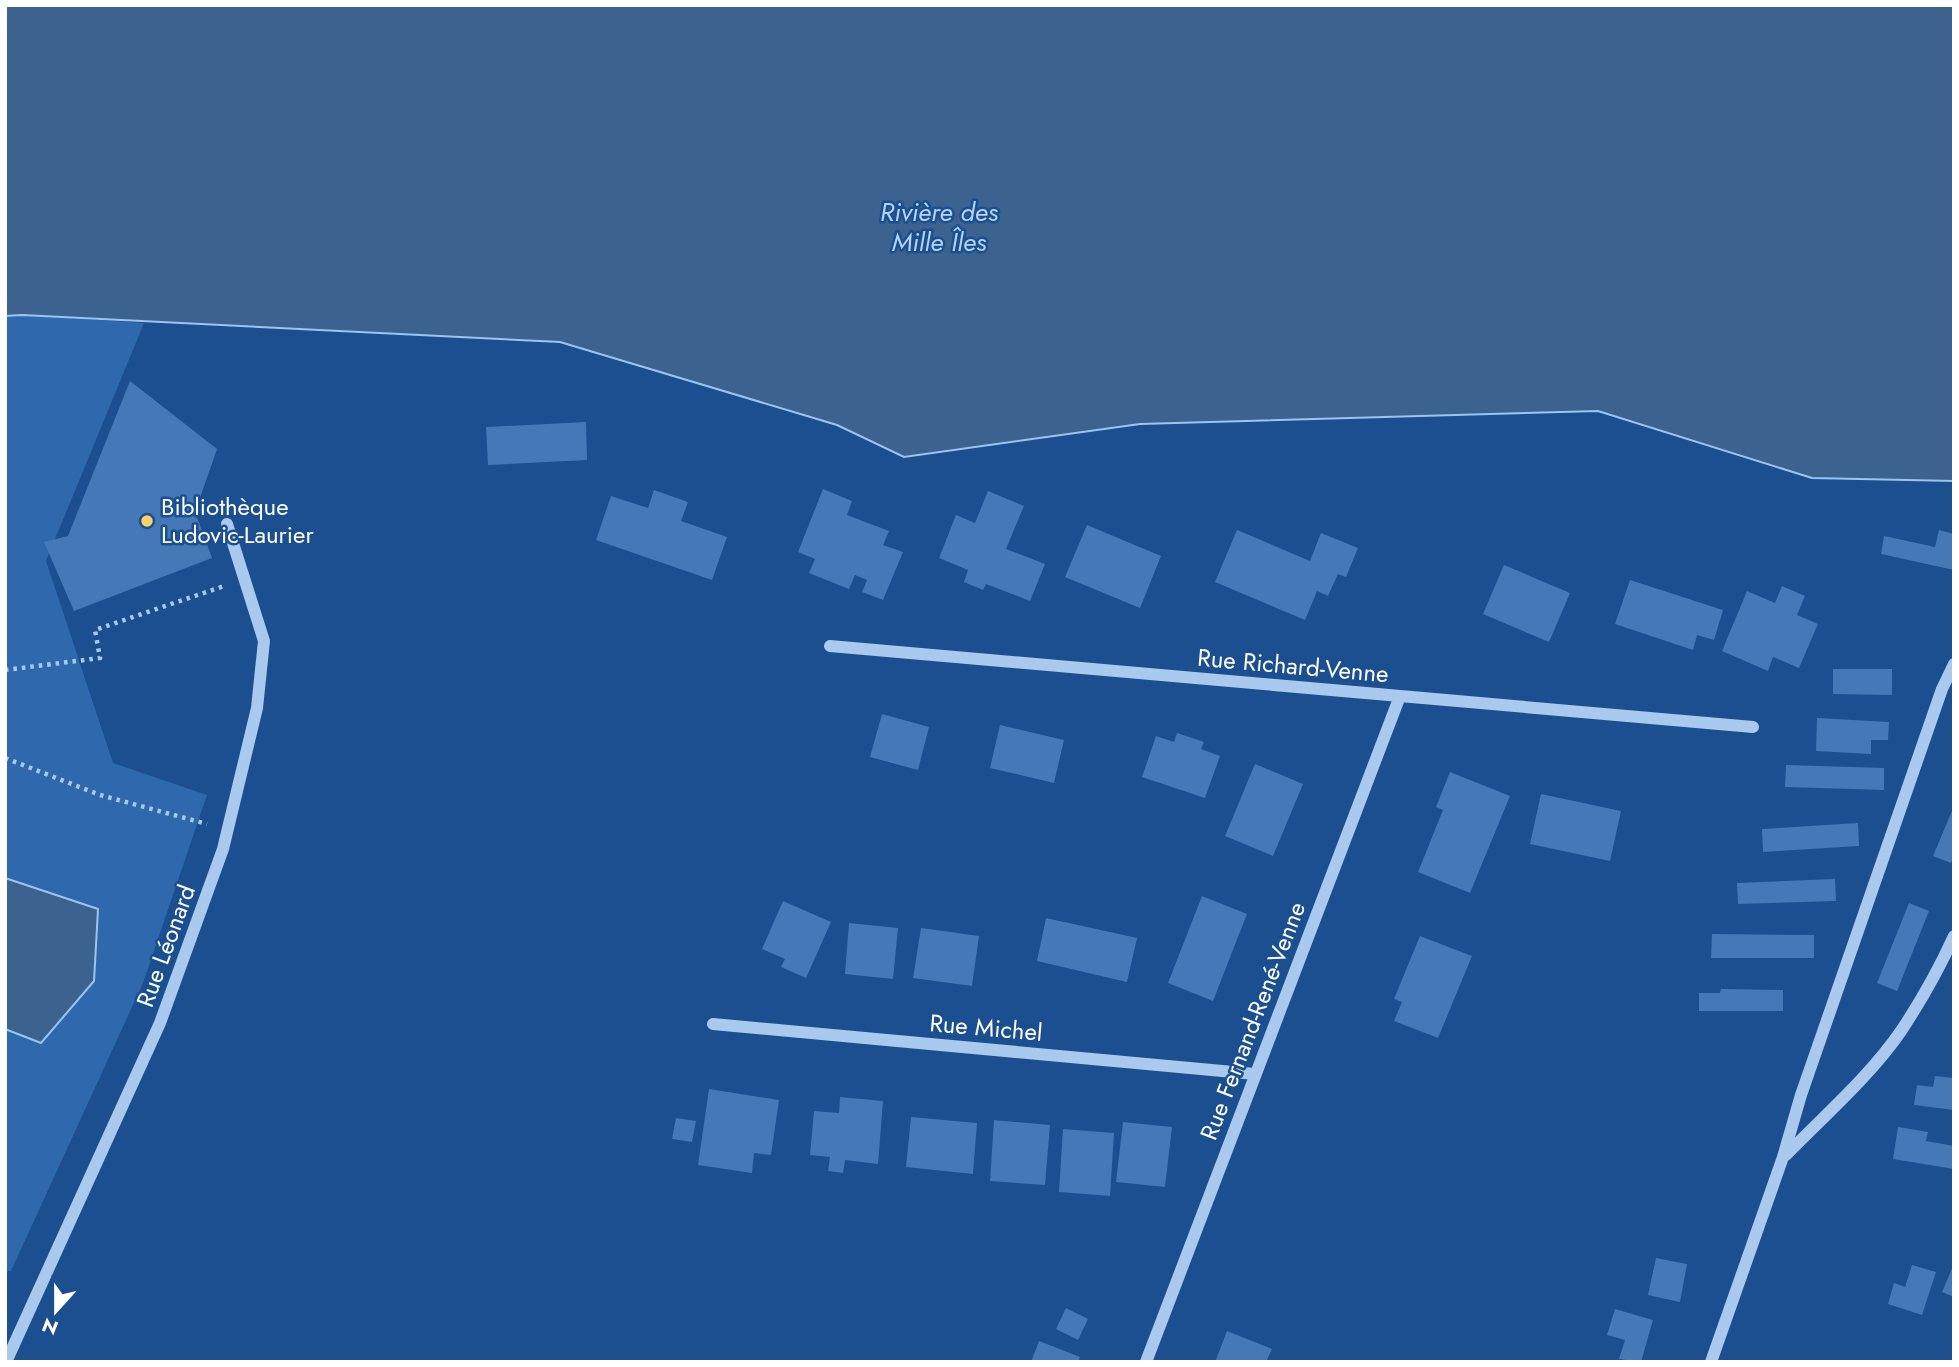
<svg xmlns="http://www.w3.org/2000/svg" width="1959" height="1367" font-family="Jost,sans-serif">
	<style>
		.green { fill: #2e69ad }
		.water { fill: #3c6290; stroke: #9cc4f0; stroke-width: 2 }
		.building { fill: #4478b7 }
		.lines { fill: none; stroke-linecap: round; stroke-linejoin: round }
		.path { stroke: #a9c9ee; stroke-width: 4.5; stroke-dasharray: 3.5 5; stroke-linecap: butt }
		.minor { stroke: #a9c9ee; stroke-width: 12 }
		.poi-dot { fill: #ffd166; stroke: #1b4f8f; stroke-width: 2.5 }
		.labels { text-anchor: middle; stroke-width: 5; stroke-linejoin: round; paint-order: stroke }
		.poi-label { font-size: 24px; fill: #fff; stroke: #1b4f8f; text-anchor: start }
		.street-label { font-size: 24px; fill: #fff; stroke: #1b4f8f }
		.water-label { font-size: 26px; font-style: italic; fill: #b5d3f5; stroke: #1b4f8f }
	</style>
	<rect width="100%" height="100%" fill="#1b4f8f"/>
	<path class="green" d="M22 315 144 323 46 561 113 763 207 795 143 983 11 1271H5V1029L41 1043 98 909 5 878V316Z"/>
	<path class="water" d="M5 5H1954V481L1812 478 1598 411 1140 424 904 457 837 425 560 342 22 315 5 316Z
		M5 878 98 909 94 981 41 1043 5 1029Z"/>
	<path class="building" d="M130 381 217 449 195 512 212 558 74 611 44 542 68 536Z
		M586 422 587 460 488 465 486 427Z
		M823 489 852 501 847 515 889 531 883 545 903 552 883 600 862 592 867 580 855 575 849 589 809 573 815 559 798 552Z
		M654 490 688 502 681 521 727 537 712 580 596 540 611 496 648 508Z
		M988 491 1024 506 1006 549 1045 564 1030 601 986 584 983 590 964 582 968 570 939 558 956 515 975 523Z
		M1087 525 1161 556 1140 608 1065 577Z
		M1237 530 1310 561 1321 533 1358 548 1346 577 1338 574 1328 596 1317 591 1305 620 1215 582Z
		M1939 530 1954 534V570L1881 554 1884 536 1935 547Z
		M1504 565 1570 593 1549 642 1483 614Z
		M1630 580 1723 610 1714 640 1697 635 1693 650 1615 624Z
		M1782 586 1805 596 1797 615 1818 624 1799 668 1773 657 1768 671 1722 651 1747 591 1775 603Z
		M1833 669H1892V695L1833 694Z
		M882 714 929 727 918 770 870 757Z
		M1817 718 1889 722 1888 740H1871V754L1816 751Z
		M1000 725 1064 740 1054 783 990 768Z
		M1177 733 1204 742 1201 749 1220 756 1205 798 1142 777 1156 736 1174 742Z
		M1255 764 1303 784 1273 856 1225 836Z
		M1786 765 1884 768V790L1785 787Z
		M1450 772 1510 796 1470 893 1418 872 1443 810 1436 807Z
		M1541 794 1621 811 1610 861 1530 844Z
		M1954 806V855L1951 863 1933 856Z
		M1858 823 1859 846 1763 852 1762 829Z
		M1835 879 1836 901 1738 904 1737 883Z
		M1202 896 1247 914 1213 1001 1168 983Z
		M783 901 831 922 806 978 781 967 785 959 762 949Z
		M1909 903 1929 911 1897 991 1877 983Z
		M1046 918 1137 938 1127 982 1037 961Z
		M849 923 898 928 893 979 845 974Z
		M921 928 979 936 972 986 913 978Z
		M1712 934 1814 935V958H1711Z
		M1420 936 1472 956 1438 1038 1394 1021 1402 1002 1394 999Z
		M1721 989 1783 990V1011H1699V993H1720Z
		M1935 1076 1954 1078V1110L1914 1105 1917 1085 1933 1087Z
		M709 1089 779 1100 771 1155 754 1153 752 1173 698 1165Z
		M840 1097 883 1101 878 1164 845 1160 843 1173 828 1171 830 1157 810 1155 814 1111 839 1113Z
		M911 1117 977 1123 973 1174 906 1167Z
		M676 1118 696 1121 692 1142 672 1139Z
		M994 1120 1050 1125 1045 1185 990 1181Z
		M1123 1122 1172 1127 1165 1187 1116 1182Z
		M1898 1127 1928 1132 1926 1141 1954 1146V1169L1893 1159Z
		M1063 1129 1114 1133 1110 1196 1059 1192Z
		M1656 1258 1687 1264 1680 1302 1648 1295Z
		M1954 1264V1297L1942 1292Z
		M1912 1265 1936 1272 1922 1315 1888 1304 1894 1283 1905 1287Z
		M1066 1308 1088 1319 1078 1340 1056 1329Z
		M1615 1309 1653 1320 1641 1362 1619 1359 1625 1340 1607 1335Z
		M1227 1331 1272 1349 1266 1362H1215Z
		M1039 1341 1080 1357 1078 1362H1031Z"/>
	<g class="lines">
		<path class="path" d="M5 670 100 658 95 630 224 586
			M5 758 100 795 207 824"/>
		<path class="minor" d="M830 646 1753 727
			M713 1024 1255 1074
			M1786 1155C1823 1117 1871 1075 1901 1031 1921 1001 1939 969 1954 936
			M6 1362 160 1023 223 849 257 708 264 641 227 524
			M1146 1362 1400 696
			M1711 1362 1783 1157 1801 1095 1942 689 1954 664"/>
	</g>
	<circle class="poi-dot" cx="147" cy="521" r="7"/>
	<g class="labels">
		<g class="poi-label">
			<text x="161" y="515">Bibliothèque<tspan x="161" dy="28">Ludovic-Laurier</tspan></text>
		</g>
		<g class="street-label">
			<text transform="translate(1293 666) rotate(5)" y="8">Rue Richard-Venne</text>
			<text transform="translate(166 946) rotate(-70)" y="8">Rue Léonard</text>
			<text transform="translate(1253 1021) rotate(-69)" y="8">Rue Fernand-René-Venne</text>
			<text transform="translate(986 1028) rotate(5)" y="8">Rue Michel</text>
		</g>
		<g class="water-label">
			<text x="939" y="221">Rivière des<tspan x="939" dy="30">Mille Îles</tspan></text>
		</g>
	</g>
	<rect width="1959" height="1367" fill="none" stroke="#ffffff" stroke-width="14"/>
	<g transform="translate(56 1311) rotate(201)" stroke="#1b4f8f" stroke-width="5" paint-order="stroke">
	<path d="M0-5L12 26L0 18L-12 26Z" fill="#ffffff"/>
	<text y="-10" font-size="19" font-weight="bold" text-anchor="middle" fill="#ffffff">N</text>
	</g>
</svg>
